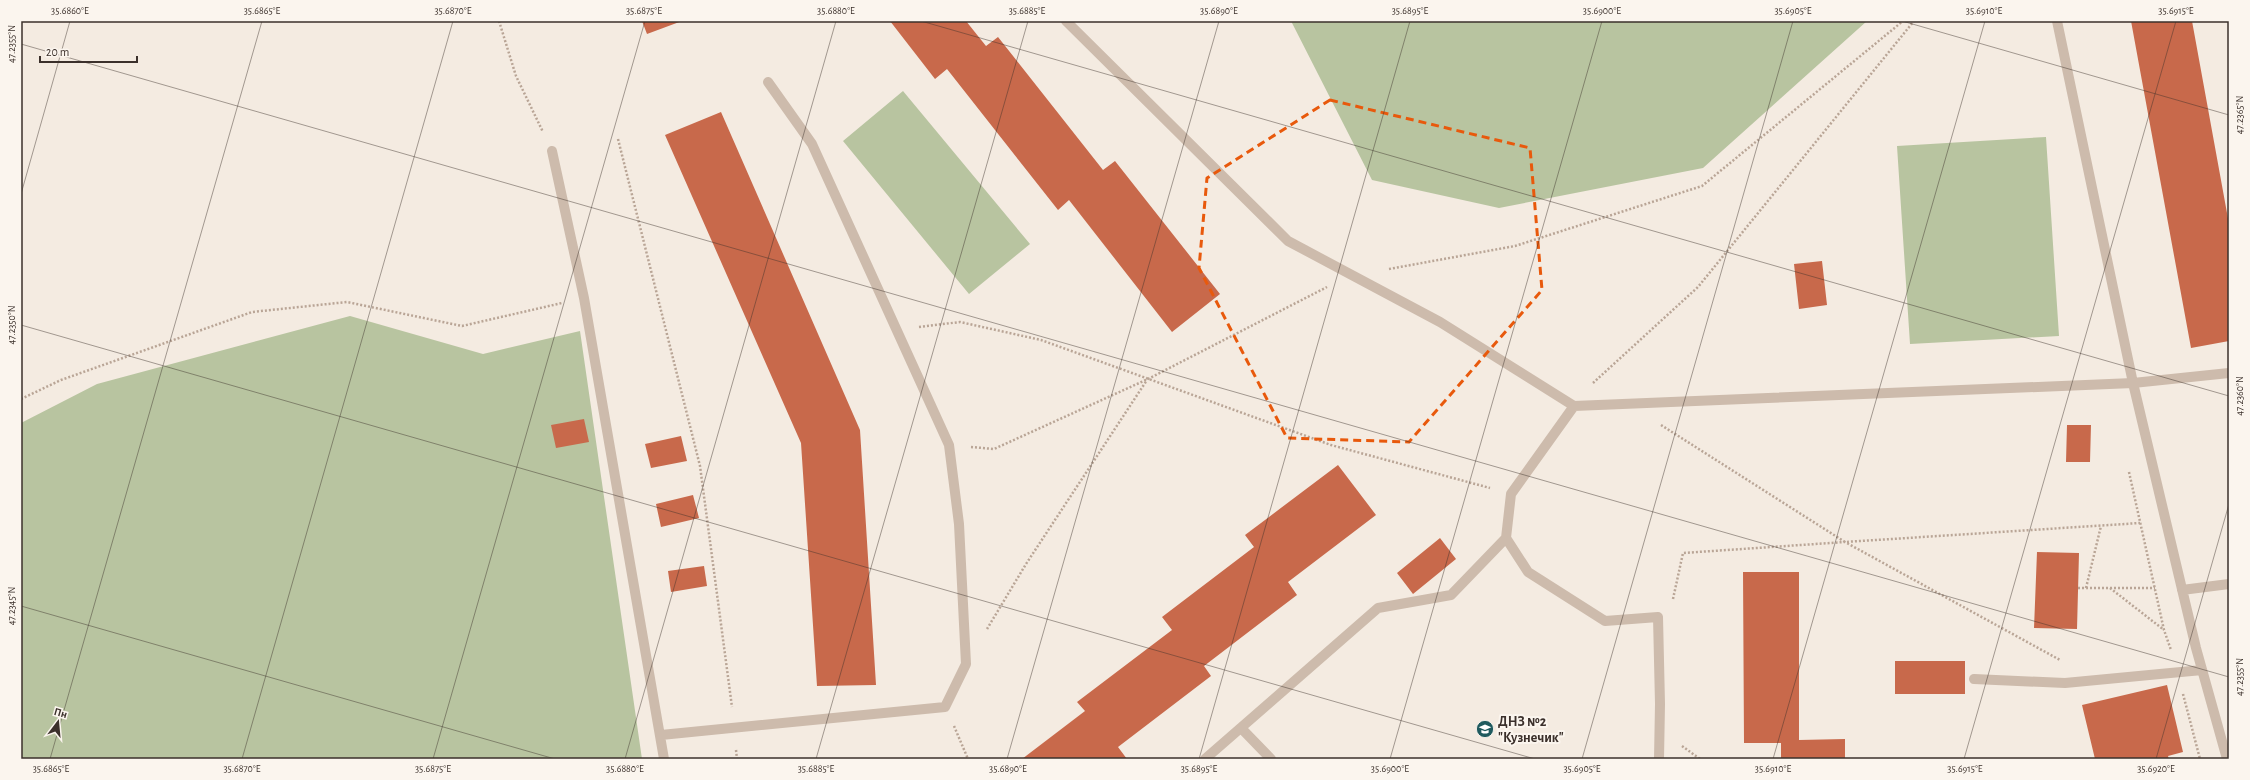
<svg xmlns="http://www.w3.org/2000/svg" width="2250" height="780" font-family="'Alegreya Sans',sans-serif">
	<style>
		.green { fill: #b8c4a0 }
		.building { fill: #c8694b }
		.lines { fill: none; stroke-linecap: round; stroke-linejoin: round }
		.path { stroke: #b9a596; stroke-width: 2.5; stroke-dasharray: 2 2; stroke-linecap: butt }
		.minor { stroke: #cdbbac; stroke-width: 10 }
		.marked { fill: none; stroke: #e8590c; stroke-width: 3; stroke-dasharray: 8 5; stroke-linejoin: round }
		.ticks { fill: none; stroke: #3b302b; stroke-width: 1; stroke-opacity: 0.45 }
		.labels { text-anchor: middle; stroke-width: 4; stroke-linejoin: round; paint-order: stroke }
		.poi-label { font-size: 14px; font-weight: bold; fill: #3b302b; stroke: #fbf5ee; text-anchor: start }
		.neatline { fill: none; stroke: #3b302b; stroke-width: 1.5 }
		.ticks-label { font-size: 10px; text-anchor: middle; fill: #3b302b }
	</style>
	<rect width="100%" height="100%" fill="#f4ebe1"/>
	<path class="green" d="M1291 21H1867L1703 168 1499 208 1372 180Z
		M903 91 1030 244 969 294 843 141Z
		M2046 137 2059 336 1910 344 1897 146Z
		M350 316 483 354 580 331 642 759H21V423L97 384Z"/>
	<path class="building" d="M642 21H682L647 34Z
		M890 21H966L986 46 998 37 1103 170 1115 161 1220 294 1172 332 1069 200 1058 210 947 69 935 79Z
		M2131 21H2192L2229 224V341L2191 348Z
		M721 112 860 430 876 685 817 686 801 443 665 135Z
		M1822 261 1827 305 1799 309 1794 264Z
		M584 419 589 442 556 448 551 425Z
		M2067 425H2091L2090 462H2066Z
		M681 436 687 461 651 468 645 444Z
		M1338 465 1376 515 1288 582 1297 595 1204 666 1211 676 1118 747 1127 759H1022L1085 711 1077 702 1172 630 1162 617 1254 547 1245 535Z
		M693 495 699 518 661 527 656 504Z
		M1440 538 1456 559 1413 594 1397 573Z
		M2037 552 2079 553 2077 629 2034 628Z
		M704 566 707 586 671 592 668 571Z
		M1743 572H1799V740L1845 739V759H1781V743H1744Z
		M1895 661H1965V694H1895Z
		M2167 685 2183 752 2168 756 2169 759H2095L2082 705Z"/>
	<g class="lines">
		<path class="path" d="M499 21 516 76 543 132
			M618 139 700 466 732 707
			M1389 269 1515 246 1702 186 1903 21
			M919 327 960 322 1041 340 1331 445 1490 488
			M1593 383 1698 287 1914 21
			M21 399 61 380 252 312 347 302 462 326 562 303
			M1661 425 1845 542 2140 523
			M971 447 994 449 1148 379 1327 287
			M2129 472 2164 630 2171 650
			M2078 588H2155
			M2086 588 2101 526
			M2110 588 2164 630
			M1673 599 1683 553 1845 542 2060 660
			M987 629 1026 564 1147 380
			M2183 694 2200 759
			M954 726 968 759
			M1682 746 1700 759
			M736 750 737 759"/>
		<path class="minor" d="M1066 21 1288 241 1440 322 1574 406 2133 383 2229 373
			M2057 21 2133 383 2196 648 2227 759
			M552 151 584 298 664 759
			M1506 538 1528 572 1605 621 1658 617 1660 704 1659 759
			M2182 590 2229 584
			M1974 679 2065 683 2202 670
			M1241 728 1271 759
			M661 735 945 707 966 664 959 524 949 445 812 144 768 82
			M1205 759 1378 608 1451 595 1506 538 1511 494 1574 406"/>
	</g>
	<path class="marked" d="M1330 100 1530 148 1542 290 1409 442 1287 438 1199 268 1207 178Z"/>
	<path class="ticks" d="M921 21 2229 396M1902 21 2229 115M21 44 2229 677M21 194 70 21M21 325 1535 759M21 606 555 759M50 759 262 21M242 759 453 21M433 759 645 21M625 759 836 21M816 759 1028 21M1007 759 1219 21M1199 759 1410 21M1390 759 1602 21M1582 759 1793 21M1773 759 1985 21M1964 759 2176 21M2156 759 2229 504"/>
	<defs>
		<symbol id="school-disc" viewBox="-11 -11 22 22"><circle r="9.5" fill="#1f5a5e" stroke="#fbf5ee"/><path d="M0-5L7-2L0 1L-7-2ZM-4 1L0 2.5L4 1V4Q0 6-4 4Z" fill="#fff"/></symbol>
	</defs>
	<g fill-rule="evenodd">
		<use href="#school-disc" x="1475" y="719" width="20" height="20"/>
	</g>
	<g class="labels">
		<g class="poi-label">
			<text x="1498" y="726">ДНЗ №2<tspan x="1498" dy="16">"Кузнечик"</tspan></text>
		</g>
	</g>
	<rect width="2250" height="780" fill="none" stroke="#fbf5ee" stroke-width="44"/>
	<g transform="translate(58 722) rotate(16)" stroke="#fbf5ee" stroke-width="3" paint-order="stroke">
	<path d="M0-3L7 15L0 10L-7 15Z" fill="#3b302b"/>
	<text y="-6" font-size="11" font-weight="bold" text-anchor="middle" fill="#3b302b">Пн</text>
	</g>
	<path d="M40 56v6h97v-6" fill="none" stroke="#3b302b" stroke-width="2"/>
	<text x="46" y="56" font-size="12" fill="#3b302b" stroke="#fbf5ee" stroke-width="3" paint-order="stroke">20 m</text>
	<rect x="22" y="22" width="2206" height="736" class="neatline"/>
	<g class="ticks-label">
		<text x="70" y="14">35.6860°E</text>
		<text x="262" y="14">35.6865°E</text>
		<text x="453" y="14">35.6870°E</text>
		<text x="644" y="14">35.6875°E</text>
		<text x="836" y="14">35.6880°E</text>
		<text x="1027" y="14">35.6885°E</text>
		<text x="1219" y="14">35.6890°E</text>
		<text x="1410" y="14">35.6895°E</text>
		<text x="1602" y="14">35.6900°E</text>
		<text x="1793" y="14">35.6905°E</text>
		<text x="1984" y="14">35.6910°E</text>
		<text x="2176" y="14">35.6915°E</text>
		<text transform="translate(11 44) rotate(-90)" y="4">47.2355°N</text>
		<text transform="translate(2239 115) rotate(-90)" y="4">47.2365°N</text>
		<text transform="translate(11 325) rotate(-90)" y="4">47.2350°N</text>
		<text transform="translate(2239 396) rotate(-90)" y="4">47.2360°N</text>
		<text transform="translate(11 606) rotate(-90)" y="4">47.2345°N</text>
		<text transform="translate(2239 677) rotate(-90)" y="4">47.2355°N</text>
		<text x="51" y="772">35.6865°E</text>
		<text x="242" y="772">35.6870°E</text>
		<text x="433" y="772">35.6875°E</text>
		<text x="625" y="772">35.6880°E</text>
		<text x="816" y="772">35.6885°E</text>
		<text x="1008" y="772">35.6890°E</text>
		<text x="1199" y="772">35.6895°E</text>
		<text x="1390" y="772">35.6900°E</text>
		<text x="1582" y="772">35.6905°E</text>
		<text x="1773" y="772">35.6910°E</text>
		<text x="1965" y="772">35.6915°E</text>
		<text x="2156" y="772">35.6920°E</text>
	</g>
</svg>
